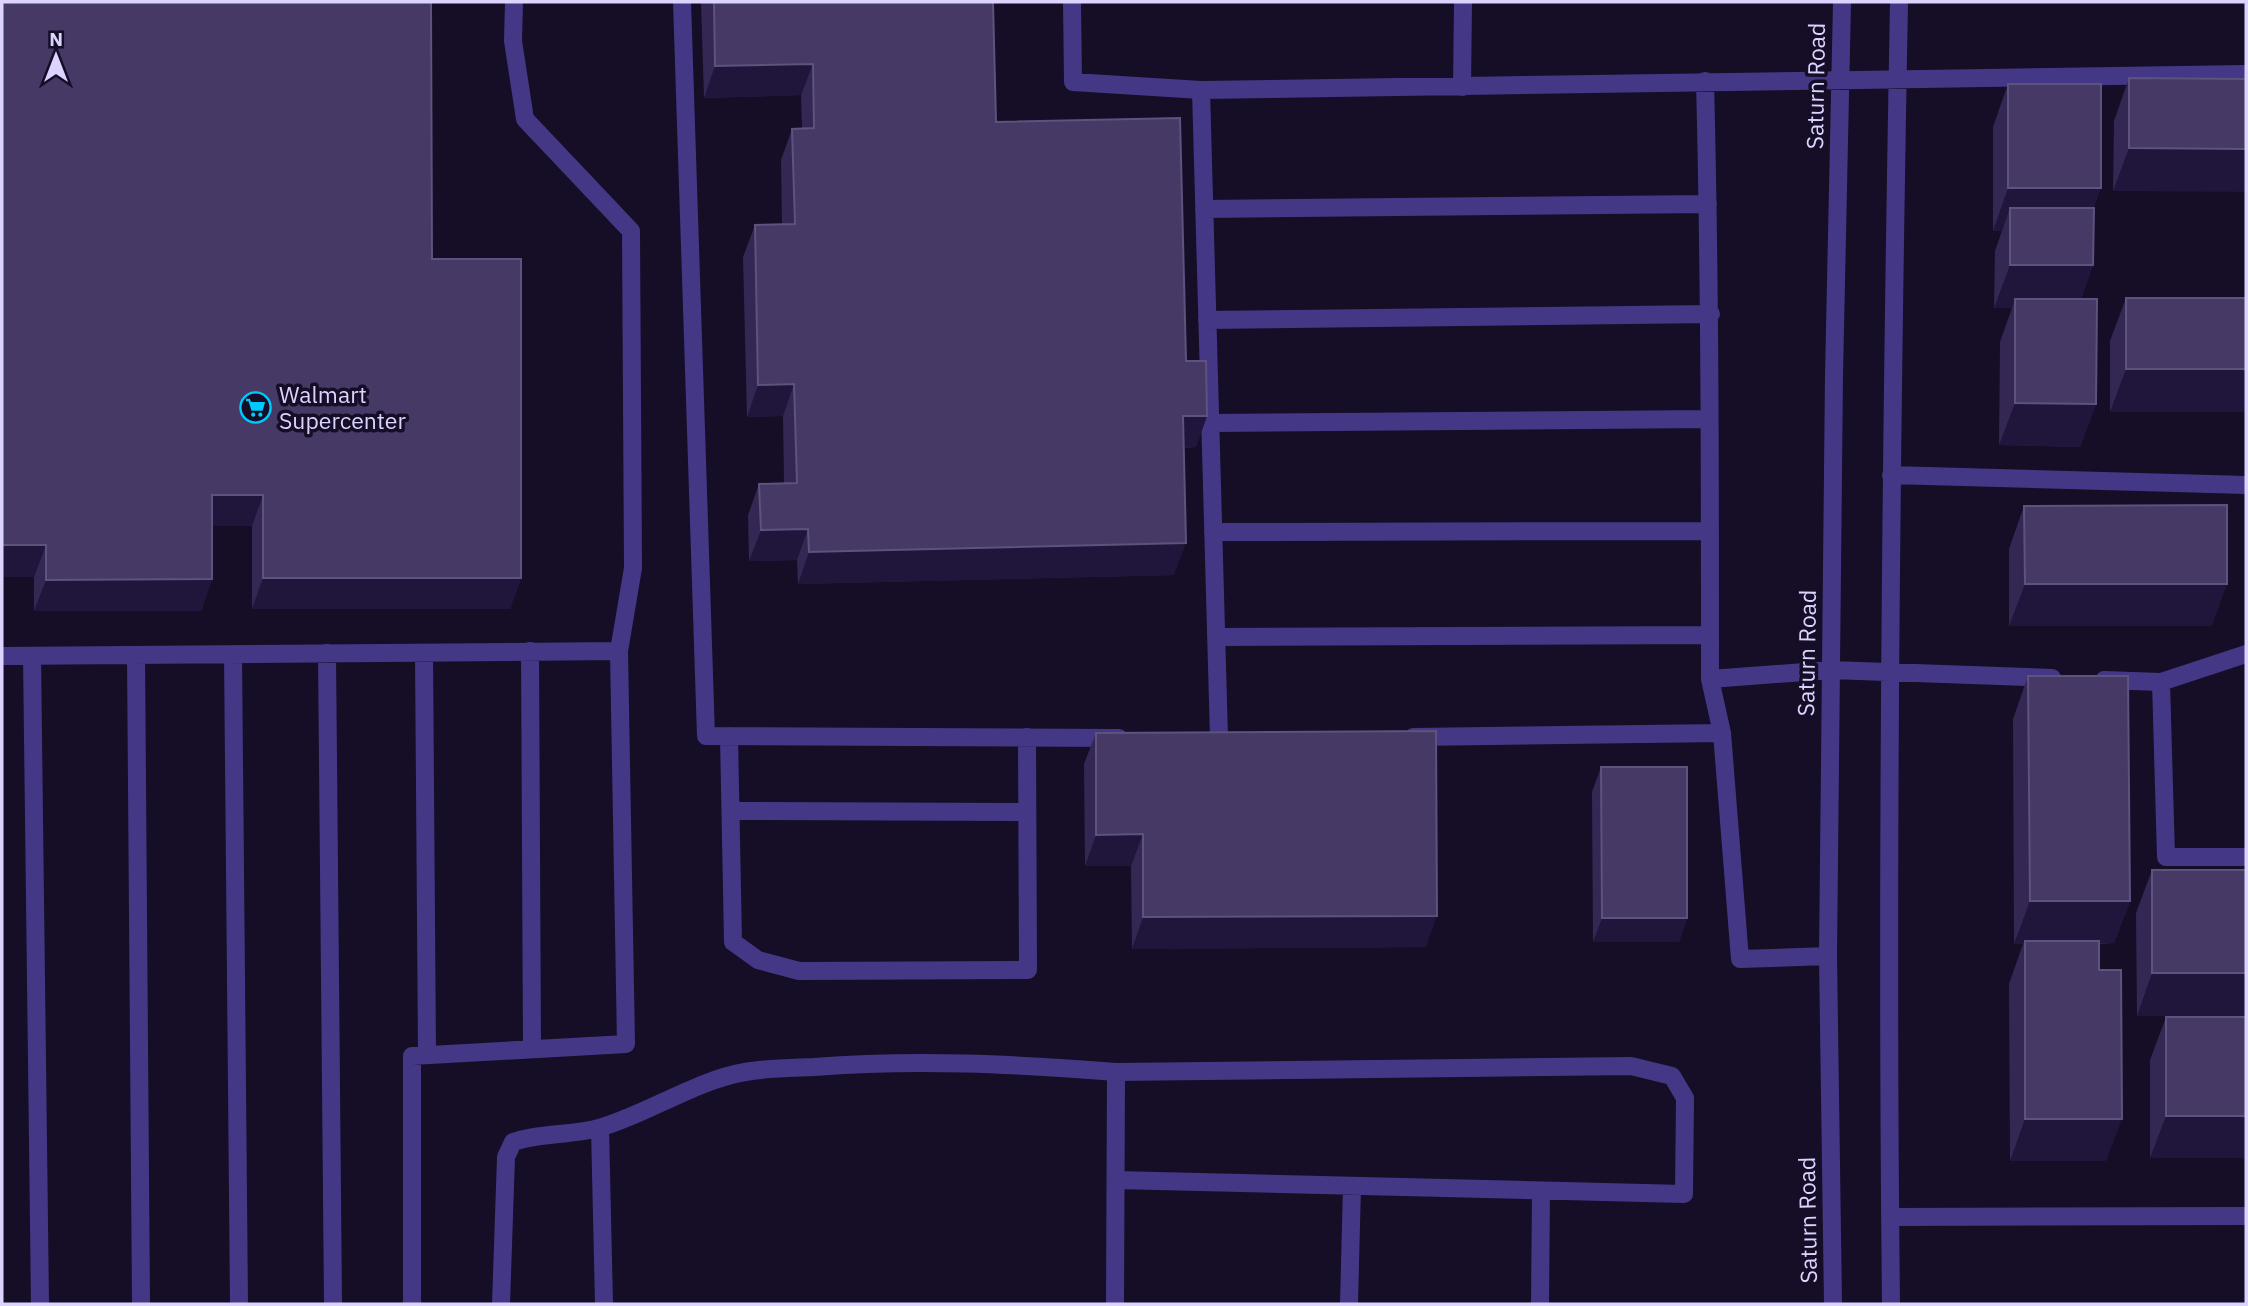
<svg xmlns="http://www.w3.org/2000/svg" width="2248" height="1306" font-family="'IBM Plex Sans',sans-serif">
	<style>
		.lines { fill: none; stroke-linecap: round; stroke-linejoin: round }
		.minor { stroke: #443886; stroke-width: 18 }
		.wall { fill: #352754 }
		.shaded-wall { fill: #20153a }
		.building { fill: #473966; stroke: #5e527e; stroke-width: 2 }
		.labels { text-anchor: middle; stroke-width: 7; stroke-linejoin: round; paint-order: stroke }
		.street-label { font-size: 23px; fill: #ddd3ff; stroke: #150e26 }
		.poi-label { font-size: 23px; fill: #ddd3ff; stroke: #150e26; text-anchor: start }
	</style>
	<rect width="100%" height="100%" fill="#150e26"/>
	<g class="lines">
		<path class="minor" d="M514 2 513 41 525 119 631 231 633 568 619 651
			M682 2 706 736 1119 738
			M1072 2 1073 82 1201 90 2246 74
			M1705 81C1710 280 1710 479 1710 679
			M1462 87 1463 2
			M1201 90 1219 738
			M1204 209 1708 204
			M1207 320 1711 314
			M1210 423 1709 419
			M1891 475 2246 485
			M1213 532 1709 531
			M1216 637 1710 635
			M530 651 532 1049
			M327 653 333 1304
			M424 653 427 1055
			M233 654 239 1304
			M136 655 141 1304
			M2 656 619 651 626 1044 412 1056V1304
			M32 656 40 1304
			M2104 680 2161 682 2246 654
			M2161 682 2166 857H2246
			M1722 733 1740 959 1828 956
			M729 736 733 942 758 960 799 971 1028 970 1027 737
			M1413 737 1722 733 1710 679 1831 670 2052 678
			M731 811 1027 812
			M600 1128 604 1304
			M1116 1180 1684 1194 1685 1098 1672 1076 1631 1066 1116 1072
			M1891 1217 2246 1216
			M501 1304 506 1157 513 1142C542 1132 573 1136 602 1127 649 1113 697 1080 745 1072 768 1068 791 1068 814 1067 915 1059 1015 1064 1116 1072L1115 1304
			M1349 1304 1352 1186
			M1540 1304 1541 1191
			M1833 1304 1828 956 1834 375 1842 2
			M1891 1304C1886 870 1891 436 1899 2"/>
	</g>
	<path class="wall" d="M2 2 432 259 521 578 510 609H252V526H212V579L201 611H34V577H2Z
		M701 2H993L996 122 1186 361 1207 416 1196 447 1183 448 1174 575 798 584 797 560 749 561 748 515 759 484 784 483 783 416 747 417 743 257 755 225H782L781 160 792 129 802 128 801 95 704 98Z
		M2129 78 2246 79 2113 191 2114 121Z
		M2008 84 2101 188 2093 208V265L2081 299 2096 404 2080 447 1999 445 2000 342 2012 308H1994L1995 251 2002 231H1993V127Z
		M2126 298H2246V412H2110V341Z
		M2024 506 2212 626H2009V549Z
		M2028 676 2130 901 2114 943 2099 944 2106 1161H2010L2009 984 2023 944H2014L2013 719Z
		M1096 733 1426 947 1132 949 1131 866H1085L1084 764Z
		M1601 767 1687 918 1679 942H1593L1592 792Z
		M2152 870 2246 1016H2137L2136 913Z
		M2166 1017 2246 1158H2150V1060Z"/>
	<path class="shaded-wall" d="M813 64 801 95 704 98 715 66Z
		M2129 148 2246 149V192L2113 191Z
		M2008 188H2101L2085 231 2010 208 2002 231H1993Z
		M2010 265H2093L2078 308 2015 299 2012 308H1994Z
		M2126 369H2246V412H2110Z
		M794 384 783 416 747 417 758 385Z
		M2015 403 2096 404 2080 447 1999 445Z
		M1183 416H1207L1196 447 1171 448Z
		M212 495H263L252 526H200Z
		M808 529 797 560 749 561 761 530Z
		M1186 543 1174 575 798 584 809 552Z
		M2 545H46L34 577H2Z
		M263 578H521L510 609H252Z
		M212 579 201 611H34L46 580Z
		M2025 584H2227L2212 626H2009Z
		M1143 834 1131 866H1085L1096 835Z
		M2030 901H2130L2114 943 2025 944V941L2023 944H2014Z
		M1437 916 1426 947 1132 949 1143 917Z
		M1602 918H1687L1679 942H1593Z
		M2152 973H2246V1016H2137Z
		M2166 1116H2246V1158H2150Z
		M2025 1119H2122L2106 1161H2010Z"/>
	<path class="building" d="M2 2H431L432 259H521V578H263V495H212V579L46 580V545H2Z
		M714 2H993L996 122 1180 118 1186 361H1206L1207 416H1183L1186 543 809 552 808 529 761 530 759 484 797 483 794 384 758 385 755 225 795 224 792 129 814 128 813 64 715 66Z
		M2129 78 2246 79V149L2129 148Z
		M2008 84H2101V188H2008Z
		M2010 208H2094L2093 265H2010Z
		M2126 298H2246V369H2126Z
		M2015 299H2097L2096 404 2015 403Z
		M2227 505V584H2025L2024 506Z
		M2028 676H2128L2130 901H2030Z
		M1436 731 1437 916 1143 917V834L1096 835V733Z
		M1601 767H1687V918H1602Z
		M2152 870H2246V973H2152Z
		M2025 941H2099V970H2121L2122 1119H2025Z
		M2166 1017H2246V1116H2166Z"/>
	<defs>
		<symbol id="supermarket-ring" viewBox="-11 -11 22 22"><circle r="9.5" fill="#150e26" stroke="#00c9fe" stroke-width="1.5"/><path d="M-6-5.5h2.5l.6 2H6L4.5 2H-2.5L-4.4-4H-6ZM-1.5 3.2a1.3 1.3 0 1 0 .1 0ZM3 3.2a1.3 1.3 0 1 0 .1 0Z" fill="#00c9fe"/></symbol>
	</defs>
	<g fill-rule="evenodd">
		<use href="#supermarket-ring" x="238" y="390" width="35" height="35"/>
	</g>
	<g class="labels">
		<g class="street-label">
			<text transform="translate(1816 86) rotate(-89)" y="8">Saturn Road</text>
			<text transform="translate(1807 653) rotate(-89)" y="8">Saturn Road</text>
			<text transform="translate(1808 1220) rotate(-91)" y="8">Saturn Road</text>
		</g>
		<g class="poi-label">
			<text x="279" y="403">Walmart<tspan x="279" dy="26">Supercenter</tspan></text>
		</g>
	</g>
	<rect width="2248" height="1306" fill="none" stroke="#ddd3ff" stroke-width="7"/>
	<g transform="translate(56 56)" stroke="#150e26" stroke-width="5" paint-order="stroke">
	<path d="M0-5L12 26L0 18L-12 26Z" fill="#ddd3ff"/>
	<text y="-10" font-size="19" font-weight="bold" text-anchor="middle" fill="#ddd3ff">N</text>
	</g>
</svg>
